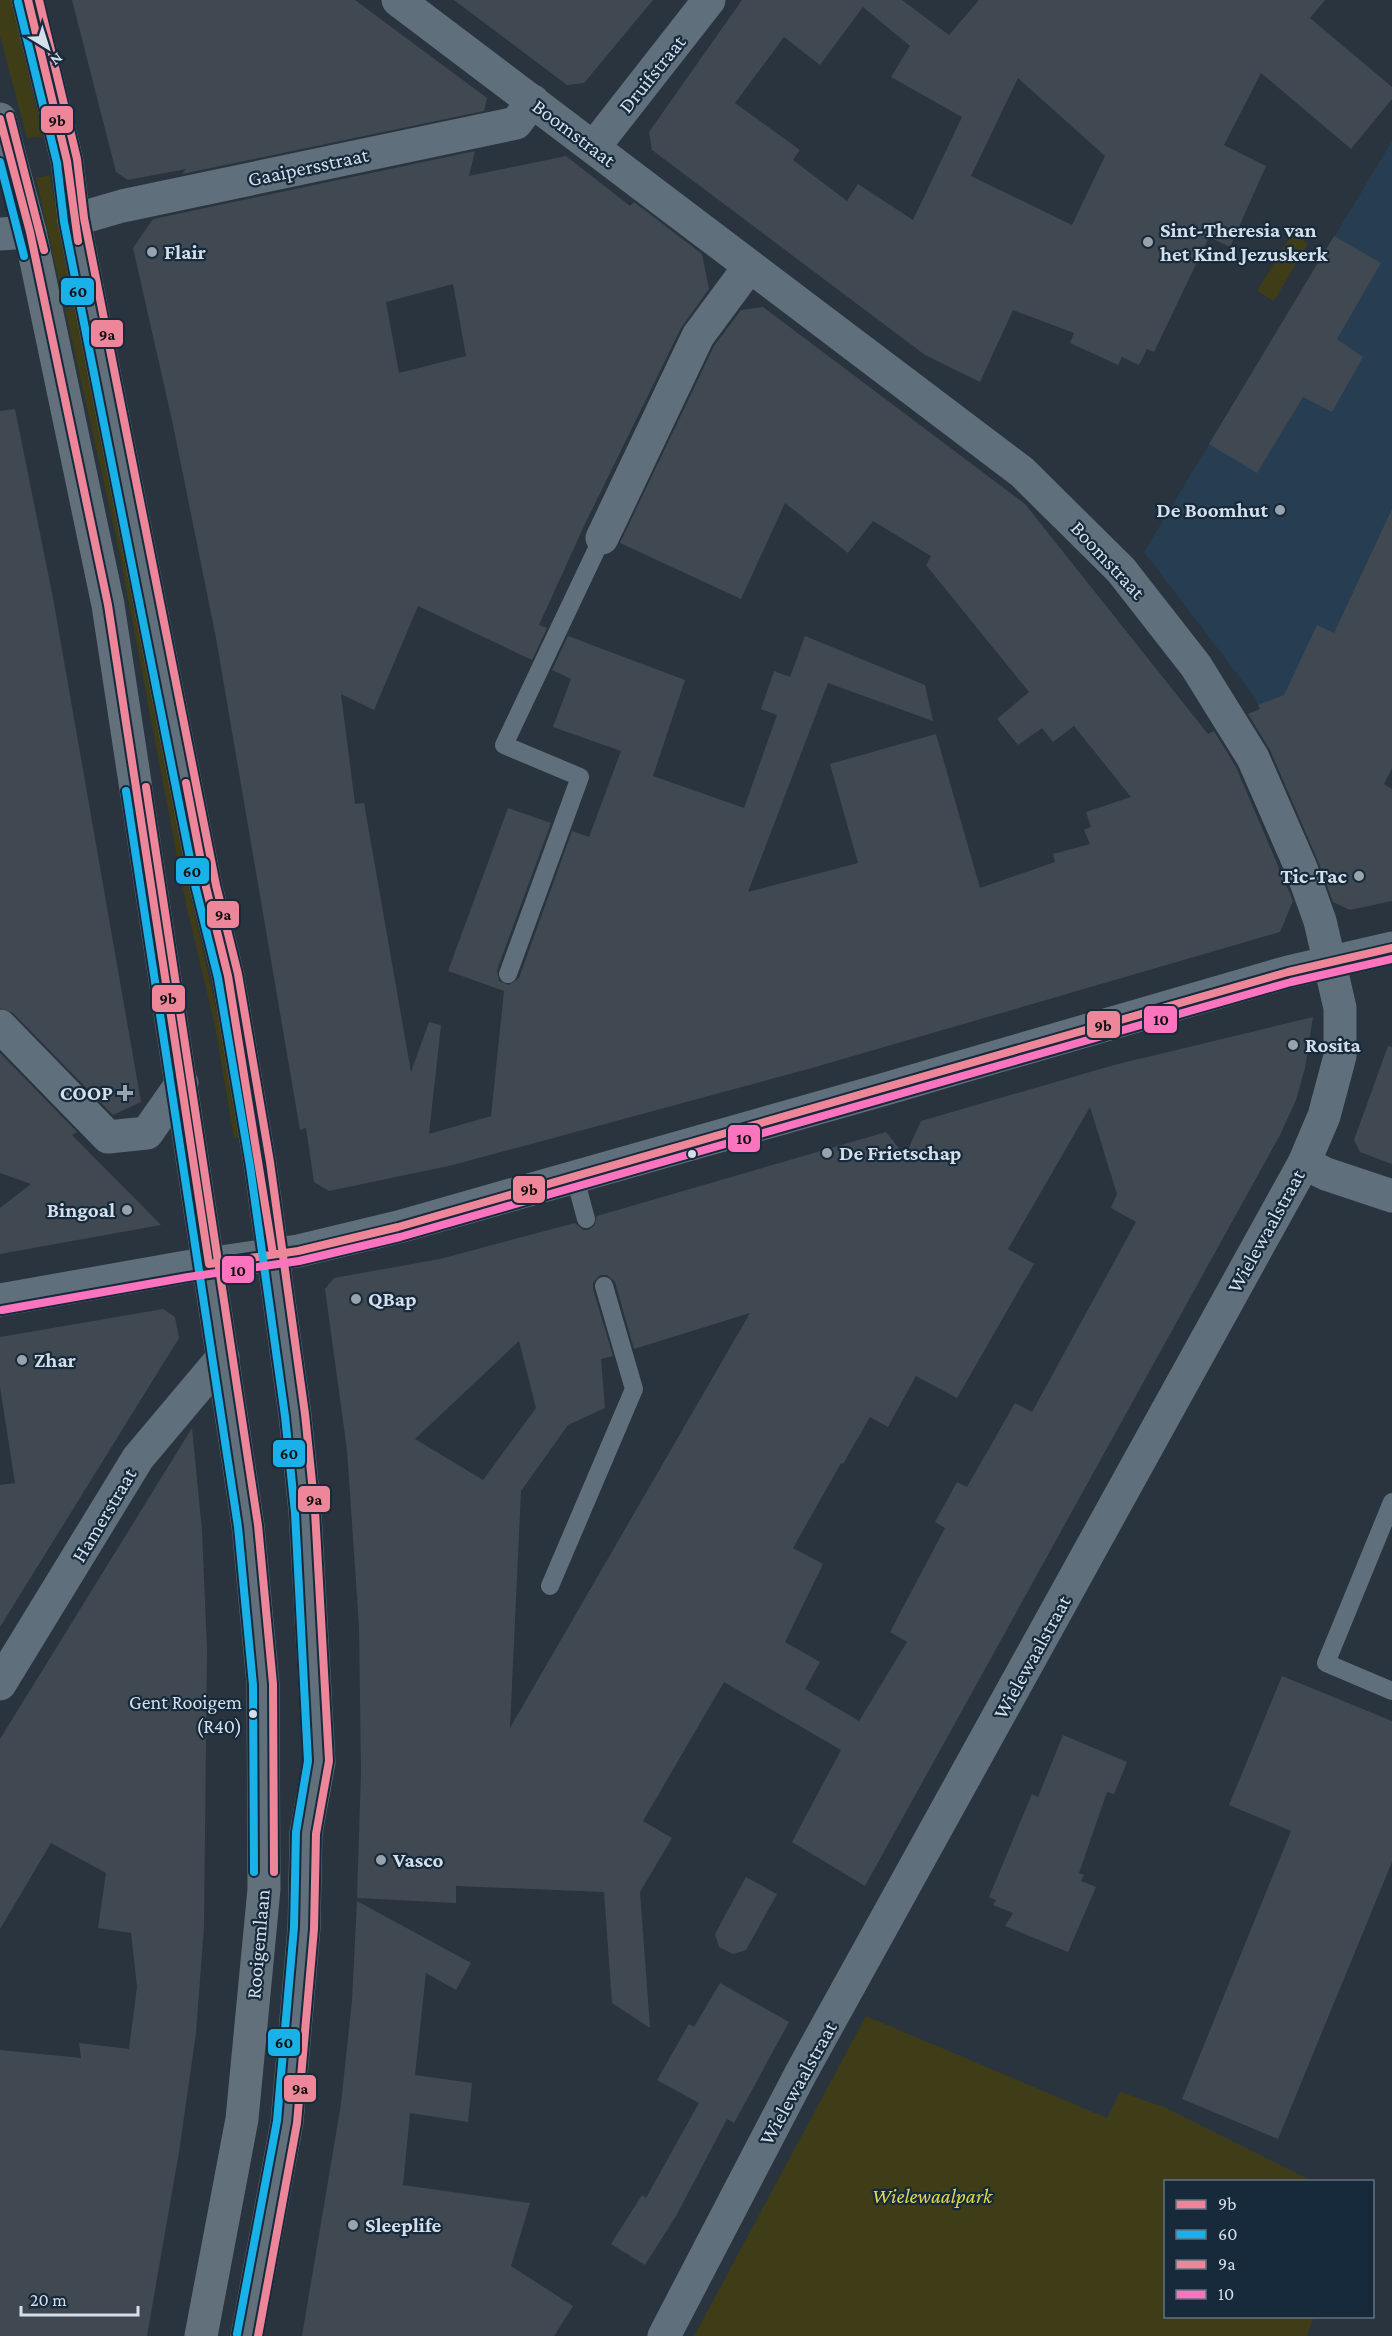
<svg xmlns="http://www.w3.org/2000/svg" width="1392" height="2336" font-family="'Crimson Pro',serif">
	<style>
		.built { fill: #263d52 }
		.green { fill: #3e3d18 }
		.building { fill: #404951; fill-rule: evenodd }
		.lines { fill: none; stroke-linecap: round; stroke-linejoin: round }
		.service { stroke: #606f7c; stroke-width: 18 }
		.minor { stroke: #606f7c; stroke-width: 33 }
		.tertiary { stroke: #606f7c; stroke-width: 33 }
		.primary { stroke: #62707b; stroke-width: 33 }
		.bus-1-casing { stroke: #172a3b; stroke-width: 12 }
		.bus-2-casing { stroke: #172a3b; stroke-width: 12 }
		.bus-3-casing { stroke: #172a3b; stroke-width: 12 }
		.bus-4-casing { stroke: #172a3b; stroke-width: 12 }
		.bus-1 { stroke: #ed8699; stroke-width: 8 }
		.bus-2 { stroke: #1ab1e8; stroke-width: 8 }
		.bus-3 { stroke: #ed8699; stroke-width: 8 }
		.bus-4 { stroke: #fc73be; stroke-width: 8 }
		.poi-dot { fill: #98a3ae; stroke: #172a3b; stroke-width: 2 }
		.bus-dot { fill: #d4dfeb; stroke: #172a3b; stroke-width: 2 }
		.labels { text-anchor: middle; stroke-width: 4.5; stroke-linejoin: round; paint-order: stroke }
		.bus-label { font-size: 20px; fill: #d4dfeb; stroke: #172a3b; text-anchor: end }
		.street-label { font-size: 21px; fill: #d4dfeb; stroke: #172a3b }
		.poi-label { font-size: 21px; font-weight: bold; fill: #d4dfeb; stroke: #172a3b; text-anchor: start }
		.park-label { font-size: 21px; font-style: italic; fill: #e1d649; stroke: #172a3b }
		.line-badge { stroke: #172a3b; stroke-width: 2 }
		.pale-badge-label { font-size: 16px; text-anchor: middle; font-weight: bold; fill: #111 }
	</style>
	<rect width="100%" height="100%" fill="#29343e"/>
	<path class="built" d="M1392 141V697L1301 807 1254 696 1144 552Z"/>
	<path class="green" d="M0 0H11L43 137 27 138 0 36Z
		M50 175 63 251 126 550 192 902 220 1026 239 1138H234L215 1026 186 904 119 551 36 178Z
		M1292 234 1308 243 1274 301 1257 291Z
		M866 2016 1107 2118 1120 2092 1164 2107 1312 2181 1166 2182V2316L1314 2317 1307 2336H694Z"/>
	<path class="building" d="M72 0H355L487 98 484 111 182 174 186 169 128 180 116 172Z
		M454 0H653L584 83 567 85Z
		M742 0H902L949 35 979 0H1325L1310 18 1392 87V99L1351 149 1261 73 1224 145 1266 166 1230 247 1209 237 1154 352 1147 349 1139 365 1122 357 1118 365 1070 343 1074 333 1013 310 980 382 925 355 652 150 649 132ZM863 7 910 46 891 77 962 117 913 220 858 184 847 201 793 160 800 150 735 103 784 37 820 65ZM1018 78 1105 156 1072 225 971 176Z
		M475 151 469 176 566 156 630 206 634 202 702 254 709 289 681 328 584 526 539 625 547 628 532 660 418 606 374 710 341 694 355 804 364 803 411 1072 429 1022 441 1025 429 1134 491 1116 504 991 448 971 508 808 551 823 497 970 499 981 509 985 519 978 572 831 589 837 621 751 553 727 571 679 552 670 568 636 685 680 653 776 744 808 777 715 761 709 774 671 790 677 805 636 925 685 933 721 828 683 748 892 858 863 830 764 936 734 980 888 1055 862 1053 854 1090 844 1084 830 1091 827 1086 812 1131 797 1074 726 1053 742 1042 728 1018 745 997 719 1029 692 926 565 931 556 873 521 848 553 785 503 741 599 620 543 714 346 741 310 763 307 1025 504 1208 734 1214 731 1236 767 1293 901 1280 932 812 1068 453 1165 329 1191 314 1182 306 1128 300 1130 216 638 172 420 133 248 153 219ZM453 284 466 356 399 373 386 302Z
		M1334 236 1381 263 1337 339 1363 357 1332 412 1303 397 1257 473 1209 444Z
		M15 409 53 598 141 1102 113 1115 13 1013 0 1008V411Z
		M1392 509V768L1384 784 1392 789V901L1350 910 1333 902 1318 861 1270 750 1248 714 1260 709 1258 705 1284 695 1317 625 1334 633Z
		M1313 1017 1305 1068 1296 1100 1280 1135 865 1886 792 1842 841 1750 724 1682 643 1821 672 1838 640 1892 650 2028 612 2003 604 1892 456 1886V1903L357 1898 361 1772 359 1626 347 1450 325 1289 334 1278 440 1259 575 1223 583 1230H588L594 1226 597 1216 886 1132 905 1156 921 1121 1114 1065ZM1090 1107 1117 1194 1111 1208 1136 1222 1032 1412 1015 1403 967 1487 957 1482 935 1522 945 1528 890 1632 907 1642 859 1721 805 1689 820 1662 785 1642 823 1564 793 1548 841 1463 843 1464 870 1417 888 1427 916 1376 957 1398 1034 1264 1008 1249ZM600 1275H607L615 1282 634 1349 750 1313 510 1728 521 1491 568 1425 605 1408 601 1359 613 1356 593 1289V1283ZM519 1341 536 1408 483 1480 415 1439Z
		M1388 1046 1392 1047V1164L1360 1152 1354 1140Z
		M0 1053 77 1132 72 1135 161 1225 0 1254V1208L31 1184 0 1173Z
		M163 1309 175 1317 179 1338 0 1627V1485L15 1483 0 1387V1337Z
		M192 1428 202 1530 207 1649 204 1927 196 2033 179 2152 147 2336H0V2050L81 2058 79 2043 129 2049 137 1987 131 1933 98 1928 106 1873 51 1843 0 1929V1739Z
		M1282 1676 1392 1721V1862L1278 2139 1182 2099 1291 1831 1229 1805Z
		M1063 1735 1127 1762 1114 1794 1107 1792 1079 1873 1084 1875 1081 1881 1096 1887 1068 1952 1005 1926 1013 1913 993 1905 996 1900 989 1897 1032 1794 1038 1797Z
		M746 1877 777 1894 746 1950 733 1954 719 1947 715 1934Z
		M357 1901 471 1963 456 1990 426 1973 415 2075 472 2083 468 2122 410 2113 403 2185 530 2203 511 2266 573 2306 554 2336H302L341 2104 352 2000Z
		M720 1983 789 2022 734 2123 727 2119 676 2216 645 2265 611 2244 642 2195 646 2198 699 2103 657 2080 689 2024 694 2027Z"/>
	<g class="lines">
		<path class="service" d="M508 974 580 777 504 745 602 538
			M575 1178 586 1219
			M1392 1502 1326 1663 1392 1691
			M550 1586 634 1389 604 1286"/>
		<path class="minor" d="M398 0 1022 472 1121 570 1196 666 1253 758 1301 868 1320 921 1340 1008V1056L1324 1116 1304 1163 801 2073 664 2336
			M594 147 709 0
			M74 220 122 206 516 123 533 101
			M0 234 30 232
			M602 538 698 336 749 267
			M0 1026 108 1137 147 1133 182 1083
			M1304 1163 1326 1174 1392 1196
			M0 1684 138 1458 223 1357"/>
		<path class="tertiary" d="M0 1300 186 1267 298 1251 398 1227 885 1089 1288 972 1392 948"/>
		<path class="primary" d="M28 0 67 161 74 220 206 887 228 976 260 1164 295 1415 305 1512 319 1762 306 1833 304 1928 287 2122 247 2336
			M0 119 30 232 108 605 248 1526 263 1684 264 1889 242 2119 201 2336"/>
		<defs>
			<path id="bus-1" d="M28 0 67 161 78 241
				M0 119 30 232 108 605 209 1264 298 1251 398 1227 1288 972 1392 948
				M186 783 206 887 228 976 273 1254"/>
			<path id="bus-2" d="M18 2 57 163 64 222 196 889 218 978 250 1166 285 1416 295 1513 308 1761 296 1832 294 1927 277 2121 237 2334
				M0 162 24 256
				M126 791 238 1527 253 1685 254 1872"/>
			<path id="bus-3" d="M39 0 77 159 84 218 216 885 238 974 270 1162 305 1414 315 1511 329 1761 316 1834 314 1929 297 2123 258 2336
				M10 116 44 250
				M146 787 258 1525 273 1684 274 1872"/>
			<path id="bus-4" d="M2 1310 188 1277 299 1261 400 1237 1291 982 1392 959"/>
		</defs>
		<use href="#bus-1" class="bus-1-casing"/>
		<use href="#bus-2" class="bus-2-casing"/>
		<use href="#bus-3" class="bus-3-casing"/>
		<use href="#bus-4" class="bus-4-casing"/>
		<use href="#bus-1" class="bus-1"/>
		<use href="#bus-2" class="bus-2"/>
		<use href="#bus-3" class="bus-3"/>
		<use href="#bus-4" class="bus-4"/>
	</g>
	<g class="poi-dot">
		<circle cx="1148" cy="242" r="6"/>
		<circle cx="152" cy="252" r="6"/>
		<circle cx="1280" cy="510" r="6"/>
		<circle cx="1359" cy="876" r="6"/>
		<circle cx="1293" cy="1045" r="6"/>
		<path d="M122 1084h6v6h6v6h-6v6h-6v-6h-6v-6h6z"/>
		<circle cx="827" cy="1153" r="6"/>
		<circle cx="127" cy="1210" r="6"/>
		<circle cx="356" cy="1299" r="6"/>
		<circle cx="22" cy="1360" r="6"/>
		<circle cx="381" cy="1860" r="6"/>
		<circle cx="353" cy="2225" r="6"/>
	</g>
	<g class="bus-dot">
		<circle cx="692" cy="1154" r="5"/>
		<circle cx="253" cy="1714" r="5"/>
	</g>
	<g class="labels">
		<g class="bus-label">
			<text x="242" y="1709">Gent Rooigem<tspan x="242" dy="24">(R40)</tspan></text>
		</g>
		<g class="street-label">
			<text transform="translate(652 74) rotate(-51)" y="7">Druifstraat</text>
			<text transform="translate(574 133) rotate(37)" y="7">Boomstraat</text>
			<text transform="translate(308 167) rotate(-12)" y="7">Gaaipersstraat</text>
			<text transform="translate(1108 560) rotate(47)" y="7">Boomstraat</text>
			<text transform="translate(1266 1231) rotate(-61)" y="7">Wielewaalstraat</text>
			<text transform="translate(104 1515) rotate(-59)" y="7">Hamerstraat</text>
			<text transform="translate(1032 1657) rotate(-61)" y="7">Wielewaalstraat</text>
			<text transform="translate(258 1944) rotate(-85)" y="7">Rooigemlaan</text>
			<text transform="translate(798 2083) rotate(-61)" y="7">Wielewaalstraat</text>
		</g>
		<g class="poi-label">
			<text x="1160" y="237">Sint-Theresia van<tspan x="1160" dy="24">het Kind Jezuskerk</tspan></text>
			<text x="164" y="259">Flair</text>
			<text x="1268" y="517" text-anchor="end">De Boomhut</text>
			<text x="1347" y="883" text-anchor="end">Tic-Tac</text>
			<text x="1305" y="1052">Rosita</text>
			<text x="113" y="1100" text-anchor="end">COOP</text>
			<text x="839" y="1160">De Frietschap</text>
			<text x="115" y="1217" text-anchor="end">Bingoal</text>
			<text x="368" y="1306">QBap</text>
			<text x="34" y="1367">Zhar</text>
			<text x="393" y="1867">Vasco</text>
			<text x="365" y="2232">Sleeplife</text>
		</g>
		<g class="park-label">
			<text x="932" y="2203">Wielewaalpark</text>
		</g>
	</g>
	<g class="line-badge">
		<rect x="40" y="105" width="34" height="29" rx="6" fill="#ed8699"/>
		<rect x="60" y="277" width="35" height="29" rx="6" fill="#1ab1e8"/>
		<rect x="90" y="319" width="34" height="29" rx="6" fill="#ed8699"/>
		<rect x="175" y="857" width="35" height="28" rx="6" fill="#1ab1e8"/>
		<rect x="206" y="900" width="34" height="29" rx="6" fill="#ed8699"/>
		<rect x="151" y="984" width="35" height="29" rx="6" fill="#ed8699"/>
		<rect x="1143" y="1005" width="35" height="29" rx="6" fill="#fc73be"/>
		<rect x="1086" y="1010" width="35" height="29" rx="6" fill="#ed8699"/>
		<rect x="727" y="1124" width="34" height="29" rx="6" fill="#fc73be"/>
		<rect x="512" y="1175" width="34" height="29" rx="6" fill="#ed8699"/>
		<rect x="221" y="1255" width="34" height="29" rx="6" fill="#fc73be"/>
		<rect x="272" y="1439" width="34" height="29" rx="6" fill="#1ab1e8"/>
		<rect x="297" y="1485" width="34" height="28" rx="6" fill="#ed8699"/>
		<rect x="267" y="2028" width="34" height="29" rx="6" fill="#1ab1e8"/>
		<rect x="283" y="2074" width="34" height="29" rx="6" fill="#ed8699"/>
	</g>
	<g class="pale-badge-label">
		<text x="57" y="126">9b</text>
		<text x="78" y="297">60</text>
		<text x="107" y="340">9a</text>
		<text x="192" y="877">60</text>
		<text x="223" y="920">9a</text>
		<text x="168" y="1004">9b</text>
		<text x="1161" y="1025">10</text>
		<text x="1103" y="1031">9b</text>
		<text x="744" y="1144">10</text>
		<text x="529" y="1195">9b</text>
		<text x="238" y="1276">10</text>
		<text x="289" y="1459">60</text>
		<text x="314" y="1505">9a</text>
		<text x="284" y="2048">60</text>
		<text x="300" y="2094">9a</text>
	</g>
	<rect x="1164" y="2180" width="210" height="138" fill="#172a3b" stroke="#637281" stroke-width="1.5"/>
	<rect x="1176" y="2200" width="30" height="9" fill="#ed8699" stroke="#637281" stroke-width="1.5"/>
	<text x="1218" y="2210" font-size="18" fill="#d4dfeb">9b</text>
	<rect x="1176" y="2230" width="30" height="9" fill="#1ab1e8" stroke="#637281" stroke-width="1.5"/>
	<text x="1218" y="2240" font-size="18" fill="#d4dfeb">60</text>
	<rect x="1176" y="2260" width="30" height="9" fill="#ed8699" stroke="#637281" stroke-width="1.5"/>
	<text x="1218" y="2270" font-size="18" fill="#d4dfeb">9a</text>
	<rect x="1176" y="2290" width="30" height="9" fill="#fc73be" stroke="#637281" stroke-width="1.5"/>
	<text x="1218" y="2300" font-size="18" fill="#d4dfeb">10</text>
	<g transform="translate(48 48) rotate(142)" stroke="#172a3b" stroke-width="4.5" paint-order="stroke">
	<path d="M0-4.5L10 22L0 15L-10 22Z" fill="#d4dfeb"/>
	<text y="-9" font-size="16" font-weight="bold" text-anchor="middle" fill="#d4dfeb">N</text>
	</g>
	<path d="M21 2306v9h117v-9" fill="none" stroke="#d4dfeb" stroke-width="3"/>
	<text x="30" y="2306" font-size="18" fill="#d4dfeb" stroke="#172a3b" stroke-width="4.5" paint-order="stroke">20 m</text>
</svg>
